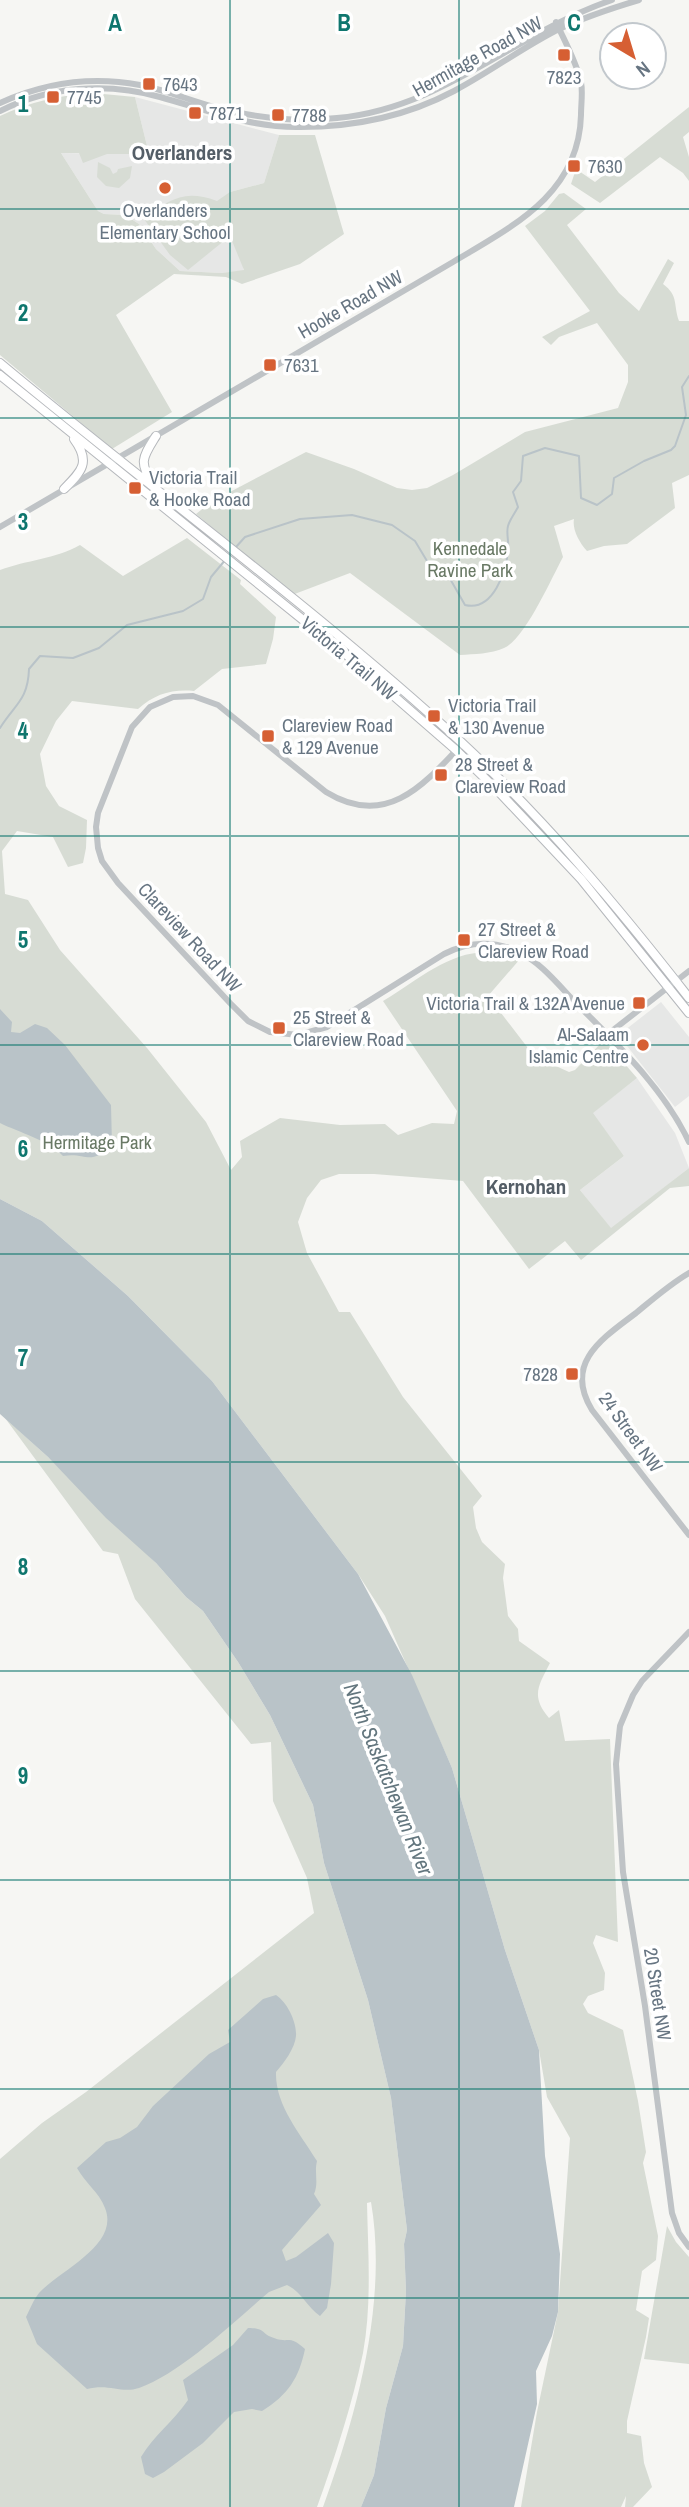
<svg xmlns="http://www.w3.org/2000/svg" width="689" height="2507" font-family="'Archivo Narrow',sans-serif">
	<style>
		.built { fill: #e6e7e6 }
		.green { fill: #d7dcd4 }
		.water { fill: #b9c3c8 }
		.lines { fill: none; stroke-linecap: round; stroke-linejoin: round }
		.stream { stroke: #b9c3c8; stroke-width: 2 }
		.major-casing { stroke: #b5b8bc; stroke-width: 10 }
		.minor { stroke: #bfc3c6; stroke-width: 6 }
		.major { stroke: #fff; stroke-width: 8 }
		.grid { fill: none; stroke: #0f766e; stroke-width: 2; stroke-opacity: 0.55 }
		.poi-dot { fill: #d65f33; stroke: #fff; stroke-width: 2.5 }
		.labels { text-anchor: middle; stroke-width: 7; stroke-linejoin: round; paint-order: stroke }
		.street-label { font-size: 19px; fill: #677582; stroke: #fff }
		.poi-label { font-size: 19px; fill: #677582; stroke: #fff; text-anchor: start }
		.park-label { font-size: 19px; fill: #697965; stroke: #fff }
		.neighbourhood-label { font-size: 21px; font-weight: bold; fill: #545e67; stroke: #fff }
		.water-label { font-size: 21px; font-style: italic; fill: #63767e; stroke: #fff }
		.grid-label { font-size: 23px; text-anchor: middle; font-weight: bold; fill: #0f766e; stroke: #fff; stroke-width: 7; stroke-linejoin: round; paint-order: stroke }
	</style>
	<rect width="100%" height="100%" fill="#f6f6f3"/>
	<path class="built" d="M135 97 279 135 264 183 230 192 244 271 222 273 180 271 156 249 139 224 125 215 104 214 98 211 61 153 149 154Z
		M661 1002 689 1037V1096L675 1107 620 1037V1034Z
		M637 1078 675 1133 689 1168 611 1229 580 1190 624 1156 592 1113Z"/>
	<path class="green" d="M93 93 135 97 149 154H107L83 163 79 153H61L98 211 104 214 125 215 139 224 156 249 180 271 222 273 244 270 230 236 188 270 170 255 144 219C170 199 184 189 217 201L230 192 264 183 279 135H315L344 234 300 264 242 284 226 277 174 274 116 315 172 412 112 449 0 355V116C30 102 60 95 93 93Z
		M689 107V132L683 137 689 157V181L683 173 660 157 600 203 571 184 576 169 595 182Z
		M98 162 110 168 113 174 117 172 118 169 132 166 130 178 119 188 106 186 97 177Z
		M564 193 586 209 567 225 619 293 639 311 668 259 674 263 663 284C679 296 673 304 679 321H689V475L672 483 675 508 627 544 604 546 587 551C579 542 572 529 574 519L554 526 563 557C551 579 525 639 504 648 491 654 474 654 460 655L350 573 292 595 196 514 211 502 306 452 354 469 397 488 412 490 427 488 453 475 525 432 618 408 628 382V365L597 323 559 337 551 345 542 337 590 311 525 226 545 211 559 194Z
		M187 538 241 580 240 584 276 617 273 639 266 664 222 669 194 691C172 689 155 694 138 709L72 701 56 721 40 754 46 786 59 806 87 820 86 848 83 863 68 867 53 837 17 831 2 851 5 894 28 900 60 950 147 1048 206 1122 231 1170 242 1157 240 1141 280 1118 340 1125 385 1124 398 1135 432 1123 454 1124 457 1111 383 1001C429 973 464 937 520 959L488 996 534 1056 569 1072 575 1070 604 1040 637 1078 593 1113 624 1156 580 1190 611 1228 689 1168V1186L670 1188 581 1260 565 1241 529 1269 463 1181 374 1174H339L321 1180 307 1198 298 1222 307 1253 339 1312H350L403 1397 482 1496 473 1507 476 1528 482 1542 505 1564 503 1578 508 1616 518 1629 519 1641 550 1663C539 1685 530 1696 549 1718L559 1710 565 1741 610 1739 618 1942 596 1935 593 1943 605 1973 604 1990 588 1996 583 2004 588 2013 623 2030 638 2101 646 2152 643 2163 658 2236 656 2260 642 2271 636 2310 649 2318 646 2337 627 2421V2433L641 2436 644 2463 652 2487 633 2507H625L626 2496 621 2507H521L537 2412 558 2312 570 2138 547 2097 539 2050 505 1950 452 1768 385 1616 358 1574 212 1381 128 1296 42 1221 0 1199V570C27 560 55 559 80 545L123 576Z
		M5 1418 48 1457 156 1563 186 1597 203 1611 238 1662 270 1715 313 1805 324 1863 368 2000 391 2098 407 2230 404 2244 406 2291 403 2346 386 2408 374 2475 361 2507H323C357 2414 388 2301 371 2202L367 2203C368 2252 372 2304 363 2353 352 2405 335 2457 317 2507H0V2159L42 2123 86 2092 314 1913 307 1878 273 1801 271 1742 251 1744 135 1599 118 1554 103 1551Z
		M667 2226 676 2242 689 2257V2364L644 2359Z"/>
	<path class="water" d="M0 1009 12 1022 11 1032 20 1033 35 1024 47 1028 65 1045 111 1105 112 1145C89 1167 87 1152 63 1156 50 1141 18 1132 0 1123Z
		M0 1199 42 1221 128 1296 212 1381 358 1574 412 1675 452 1768 505 1950 539 2050 545 2156 560 2254 558 2312 552 2336 536 2371 537 2404 514 2507H361L374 2475 386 2408 403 2346 406 2291 404 2244 407 2230 391 2098 368 2000 324 1863 313 1805 270 1715 238 1662 203 1611 186 1597 156 1563 106 1518 48 1457 0 1414Z
		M276 1995C287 2002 297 2022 296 2036 295 2048 284 2063 276 2072 275 2105 300 2133 317 2161 314 2173 319 2183 314 2194L321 2205 282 2250 286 2261 296 2257 328 2233 334 2243 331 2284 327 2308 320 2316C306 2306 302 2292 287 2285L269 2292C235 2321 180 2374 139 2388 121 2394 109 2383 87 2389L37 2344 26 2317C30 2309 34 2299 39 2293 60 2270 120 2245 105 2208 99 2192 85 2183 77 2168L106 2142 120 2138 137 2127 153 2106 209 2054 230 2042 228 2030 263 1999Z
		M248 2328C266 2328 261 2334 274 2338 290 2344 288 2334 305 2349 299 2378 288 2395 262 2411L252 2409 234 2412 203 2443 164 2472 153 2478 145 2474 141 2457C153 2436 174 2421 188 2400L183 2380 233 2345Z"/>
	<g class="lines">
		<path class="stream" d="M236 547 245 537 300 519 352 515 392 525 415 541 427 561 449 577 465 605C493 612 507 571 508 548 509 541 506 533 508 526 510 519 515 513 518 507L513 492 521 481 523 456 545 448 579 456 581 498 597 505 612 494 614 478 644 461 671 450 675 446 686 415 682 387 689 376
			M0 728C15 704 28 700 29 669L40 656 73 658 99 648 127 625 183 611 203 599 211 577 226 559"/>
		<defs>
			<path id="major" d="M0 363C152 490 315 608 461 742 545 820 619 908 689 998
				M0 375 349 657 456 750 500 793 581 879 689 1013
				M153 484C138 462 143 457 156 436
				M64 489C82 471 91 462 74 439"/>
		</defs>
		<use href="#major" class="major-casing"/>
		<path class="minor" d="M0 103C44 83 92 76 140 85 171 91 200 105 231 111 266 119 301 122 337 118 442 109 515 33 612 0
			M0 111C50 86 107 82 160 97 207 110 251 128 300 127 353 127 407 116 454 91 490 72 523 47 559 29 585 17 612 8 639 0
			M0 527 453 262C513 226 579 194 581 115 581 104 583 92 581 82 576 61 565 42 556 22
			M462 744C424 785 386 829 326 792L218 705 193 696 173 697 150 707 132 727 98 813 96 827 98 848 102 861 118 883 230 1003 248 1021 270 1032 298 1035 327 1027 444 954C467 942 492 940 517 951 539 961 557 983 573 1000 615 1042 663 1087 689 1142
			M608 1034 689 971
			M689 1273C670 1284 653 1299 636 1313 603 1338 563 1363 592 1410L689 1535
			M689 1632 642 1681 633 1695 620 1726 616 1764 623 1872 645 2006 672 2213 679 2233 689 2247"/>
		<use href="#major" class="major"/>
	</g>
	<path class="grid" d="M230 0V2507M459 0V2507M0 209H689M0 418H689M0 627H689M0 836H689M0 1045H689M0 1254H689M0 1462H689M0 1671H689M0 1880H689M0 2089H689M0 2298H689"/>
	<g class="poi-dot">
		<rect x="557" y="48" width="14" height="14" rx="3.5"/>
		<rect x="142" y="77" width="14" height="14" rx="3.5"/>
		<rect x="46" y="90" width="14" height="14" rx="3.5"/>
		<rect x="188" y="106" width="14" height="14" rx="3.5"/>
		<rect x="271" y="108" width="14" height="14" rx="3.5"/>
		<rect x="567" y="159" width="14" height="14" rx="3.5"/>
		<circle cx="165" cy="188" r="7"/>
		<rect x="263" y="358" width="14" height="14" rx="3.5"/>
		<rect x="128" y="481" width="14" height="14" rx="3.5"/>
		<rect x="427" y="709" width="14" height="14" rx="3.5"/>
		<rect x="261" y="729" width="14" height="14" rx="3.5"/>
		<rect x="434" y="768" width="14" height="14" rx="3.5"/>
		<rect x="457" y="933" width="14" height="14" rx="3.5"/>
		<rect x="632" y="996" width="14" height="14" rx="3.5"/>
		<rect x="272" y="1021" width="14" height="14" rx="3.5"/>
		<circle cx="643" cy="1045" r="7"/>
		<rect x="565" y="1367" width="14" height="14" rx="3.5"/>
	</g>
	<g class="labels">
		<g class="street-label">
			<text transform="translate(477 56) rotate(-29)" y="7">Hermitage Road NW</text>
			<text transform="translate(350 304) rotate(-30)" y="7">Hooke Road NW</text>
			<text transform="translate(349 658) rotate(40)" y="7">Victoria Trail NW</text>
			<text transform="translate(190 937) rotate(47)" y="7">Clareview Road NW</text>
			<text transform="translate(631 1432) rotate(54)" y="7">24 Street NW</text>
			<text transform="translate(658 1994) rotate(81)" y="7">20 Street NW</text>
		</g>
		<g class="poi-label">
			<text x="564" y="84" text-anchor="middle">7823</text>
			<text x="163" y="91">7643</text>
			<text x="67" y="104">7745</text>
			<text x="209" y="120">7871</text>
			<text x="292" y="122">7788</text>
			<text x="588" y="173">7630</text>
			<text x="165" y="217" text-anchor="middle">Overlanders<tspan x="165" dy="22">Elementary School</tspan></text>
			<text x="284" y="372">7631</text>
			<text x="149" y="484">Victoria Trail<tspan x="149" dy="22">&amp; Hooke Road</tspan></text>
			<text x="448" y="712">Victoria Trail<tspan x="448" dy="22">&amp; 130 Avenue</tspan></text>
			<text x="282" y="732">Clareview Road<tspan x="282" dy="22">&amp; 129 Avenue</tspan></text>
			<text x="455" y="771">28 Street &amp;<tspan x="455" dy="22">Clareview Road</tspan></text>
			<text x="478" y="936">27 Street &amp;<tspan x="478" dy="22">Clareview Road</tspan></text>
			<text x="625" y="1010" text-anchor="end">Victoria Trail &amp; 132A Avenue</text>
			<text x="293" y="1024">25 Street &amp;<tspan x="293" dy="22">Clareview Road</tspan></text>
			<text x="629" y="1041" text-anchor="end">Al-Salaam<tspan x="629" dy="22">Islamic Centre</tspan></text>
			<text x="558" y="1381" text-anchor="end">7828</text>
		</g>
		<g class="park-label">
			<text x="470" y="555">Kennedale<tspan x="470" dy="22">Ravine Park</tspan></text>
			<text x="97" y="1149">Hermitage Park</text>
		</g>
		<g class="neighbourhood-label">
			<text x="182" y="160">Overlanders</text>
			<text x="526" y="1194">Kernohan</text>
		</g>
		<g class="water-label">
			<text transform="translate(388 1779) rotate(68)" y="7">North Saskatchewan River</text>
		</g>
	</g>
	<g class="grid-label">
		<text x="115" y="31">A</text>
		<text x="344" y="31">B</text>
		<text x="574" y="31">C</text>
		<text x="23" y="112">1</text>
		<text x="23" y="321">2</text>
		<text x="23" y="530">3</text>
		<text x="23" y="739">4</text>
		<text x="23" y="948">5</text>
		<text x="23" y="1157">6</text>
		<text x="23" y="1366">7</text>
		<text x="23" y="1575">8</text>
		<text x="23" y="1784">9</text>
	</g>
	<g transform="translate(633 56) rotate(142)"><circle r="33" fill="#ffffff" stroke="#c2c8cd" stroke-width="2"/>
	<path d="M0-5L12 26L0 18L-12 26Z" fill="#d65f33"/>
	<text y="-10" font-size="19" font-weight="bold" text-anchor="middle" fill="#677582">N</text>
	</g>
</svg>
